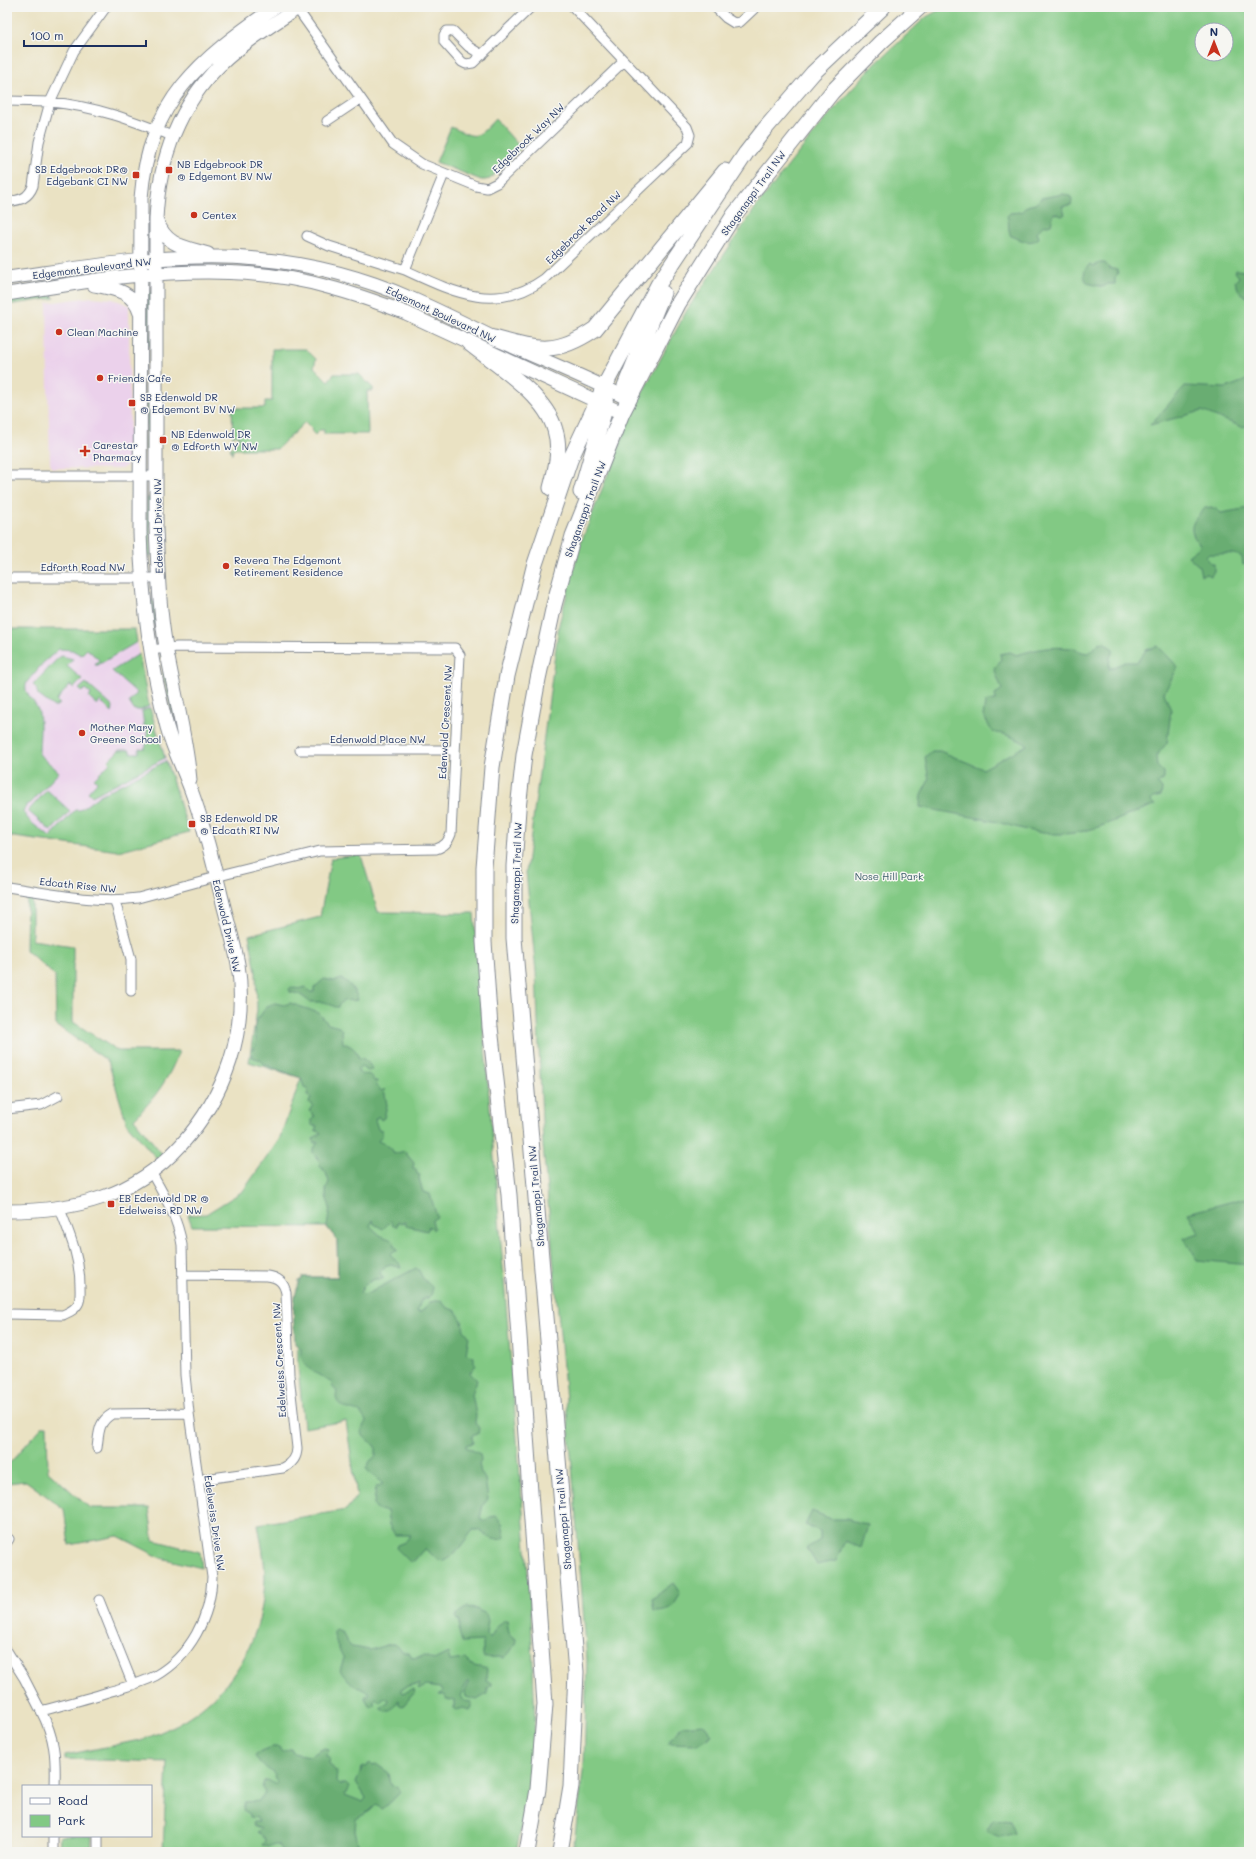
<svg xmlns="http://www.w3.org/2000/svg" width="1256" height="1859" font-family="Mali,sans-serif">
	<style>
		.built { fill: #ebd1eb }
		.green { fill: #82c984; stroke: #4e7c71; fill-rule: evenodd }
		.forest { fill: #69ad72; stroke: #426e68 }
		.lines { fill: none; stroke-linecap: round; stroke-linejoin: round }
		.street-casing { stroke: #828890; stroke-width: 11 }
		.secondary-casing { stroke: #828890; stroke-width: 15 }
		.primary-casing { stroke: #828890; stroke-width: 17 }
		.street { stroke: #fff; stroke-width: 9 }
		.secondary { stroke: #fff; stroke-width: 13 }
		.primary { stroke: #fff; stroke-width: 15 }
		.poi-dot { fill: #c8321e; stroke: #f6f6f2; stroke-width: 1.5 }
		.labels { text-anchor: middle; stroke-width: 3; stroke-linejoin: round; paint-order: stroke }
		.street-label { font-size: 10px; fill: #1b2f5e; stroke: #f6f6f2 }
		.poi-label { font-size: 10px; fill: #1b2f5e; stroke: #f6f6f2; text-anchor: start }
		.park-label { font-size: 10px; fill: #3a5d69; stroke: #f6f6f2 }
	</style>
	<rect width="100%" height="100%" fill="#f6f6f2"/>
	<filter id="ink" filterUnits="userSpaceOnUse"><feTurbulence type="fractalNoise" baseFrequency=".025" numOctaves="2"/><feDisplacementMap in="SourceGraphic" scale="8" xChannelSelector="R" yChannelSelector="G"/><feConvolveMatrix kernelMatrix="1 2 1 2 8 2 1 2 1" color-interpolation-filters="sRGB"/></filter>
	<filter id="wash" filterUnits="userSpaceOnUse"><feTurbulence type="fractalNoise" baseFrequency=".012" numOctaves="4" result="noise"/><feDisplacementMap in="SourceGraphic" scale="16" xChannelSelector="R" yChannelSelector="G"/><feGaussianBlur stdDeviation="0.9" result="paint"/><feColorMatrix in="noise" values="0 0 0 0 0 0 0 0 0 0 0 0 0 0 0 0 0 1.4 0 .05"/><feComposite in="paint" operator="in"/></filter>
	<g filter="url(#wash)">
		<rect width="100%" height="100%" fill="#eae2c3"/>
		<path class="built" d="M92 297 113 299 129 305 130 459 126 466 121 469 52 468 50 463 48 390 47 303Z
			M7 629H135L140 665 148 700 189 832 118 851 7 836Z"/>
		<path class="green" d="M945 7H1249V1852H573L584 1763 587 1660 572 1466 543 1146 536 972 526 872 559 624 580 545 634 408 687 310 756 207 821 124 870 69 926 17ZM1202 30H1226V54H1202Z
			M495 119 521 148 490 179 485 180H481L436 162 451 127C476 138 475 141 495 119Z
			M147 291H151L150 346H147Z
			M50 294 55 298 7 305V300Z
			M272 349H306L316 359 314 367 328 381 334 374H359L373 388V391H367L368 434H324V430H320L315 435 312 432 311 428 305 422 277 449H233L232 454 230 448 240 438 236 435 233 438 232 408H265V401H272Z
			M147 383H150V453H146Z
			M150 497 151 556H147V498Z
			M151 600H154L156 624H153Z
			M7 629H135L137 642 98 665H95L99 660 87 649 81 655 72 650 59 649 43 663 27 682C22 694 34 699 38 710 42 720 39 742 39 754L59 772 31 803 27 805 23 811C28 823 41 829 50 837L75 810H80L100 795 166 761 189 832 118 851 7 836Z
			M139 654 149 706 141 710H134L129 702 137 693 112 671Z
			M62 656 73 659 67 666 82 679 74 688 70 685 56 701 60 704 54 707 38 695 36 688 33 685 58 658Z
			M166 672 180 747 163 673Z
			M86 683 113 707 112 713 100 701 97 705 89 698 91 694 85 689 82 692 79 689Z
			M150 708 165 758 92 796 88 792 97 782 94 779 110 763 108 761 119 750H130V753H139V749L145 748 148 739 146 726H144L142 711Z
			M47 790 70 811 51 831 28 811Z
			M361 855 378 912 474 913 531 1610 535 1724 531 1782 516 1852H163L167 1762 65 1759V1755C86 1751 105 1747 125 1743 132 1741 140 1741 146 1738 218 1712 262 1655 265 1578 265 1560 261 1541 258 1524L346 1510 357 1496 346 1421 304 1428 298 1367 297 1313 299 1281 303 1277H338L337 1240 327 1227 192 1226 188 1215 206 1214 243 1191 279 1140 301 1078 249 1062 257 1010 256 972 249 935 320 917 331 858Z
			M27 896 32 897V940L73 946V1022L118 1051H179C170 1078 154 1099 134 1119L163 1155 157 1159 127 1124 108 1061 56 1025 55 976 26 950Z
			M43 1426H47L48 1471 90 1508H149L153 1540 200 1552 202 1568 161 1558 118 1536 69 1545 64 1509 26 1481 7 1483V1466Z
			M60 1836H92L91 1852H59Z"/>
		<path class="forest" d="M1064 194 1071 197 1072 200 1071 205 1062 206 1065 214 1062 216 1054 213 1051 224 1043 226 1037 232 1039 238C1029 246 1021 239 1011 236 1007 229 1010 223 1007 216L1010 213 1021 212 1027 206 1035 204 1041 198Z
			M1100 263H1105L1109 268 1117 270 1118 274 1115 277V284H1108L1103 287 1087 283 1084 276 1085 269 1090 264 1094 266Z
			M1247 268 1249 269V297H1247L1240 293 1235 282 1239 277 1235 272 1236 270 1244 271Z
			M1249 379V425L1242 427 1202 411 1150 425 1185 386 1226 388Z
			M1211 507 1216 509 1221 513 1249 508V558L1246 564 1243 565 1242 557C1232 551 1220 555 1209 554L1206 557 1208 561 1214 564V571L1211 576 1207 574 1201 575 1199 566 1188 556 1201 546C1186 529 1191 523 1205 508Z
			M1104 642 1114 650 1110 657 1109 669 1125 662H1137L1146 650 1158 646 1178 667 1164 693 1171 710 1167 743 1156 756 1157 766 1164 773V779L1157 783 1162 789 1161 796 1153 798 1151 801 1155 805C1128 814 1102 829 1074 833 1041 837 1023 828 992 821 969 816 944 812 920 807L921 795 929 780 925 757 932 751H940L983 769 1027 745C1022 741 1010 736 1003 734 1000 733 997 734 994 732 988 728 988 721 983 716L985 703 988 701 996 700 995 695 1002 689 994 669 1001 660 1000 654 1010 652 1017 655C1035 649 1052 646 1071 648 1078 649 1081 653 1089 653L1099 643Z
			M342 979C348 981 357 993 358 1000 350 1002 342 997 338 1007H335L325 1002H310L299 994 290 992 289 989 291 987 298 989 305 987 310 992H314V988L324 979 335 981Z
			M275 1003 284 1005 290 1003 319 1013 328 1024 339 1027 342 1030 343 1043C350 1045 357 1049 358 1057 363 1057 371 1064 372 1070L368 1071 362 1067 358 1069 359 1073C366 1077 369 1070 374 1081H377L376 1086 382 1091 384 1089 387 1105 384 1118 381 1120 378 1116 375 1120 378 1129 382 1130V1136L378 1141C384 1144 392 1146 394 1154L404 1151 414 1163 413 1168 416 1169 417 1174 420 1175 419 1178 423 1192 430 1194 437 1217 432 1220 434 1228 433 1230 429 1226 427 1231 406 1226 405 1222 401 1223 398 1221 397 1226H393L391 1221 383 1229 374 1224 373 1220 370 1226C373 1229 377 1232 380 1235 386 1239 390 1237 394 1243L393 1246 397 1248V1251L392 1252 390 1254 399 1263 401 1268 390 1265 383 1268 380 1273 383 1277V1279H375L365 1284 360 1293 362 1295 367 1294 416 1268C421 1271 420 1274 423 1278 429 1286 436 1285 430 1297L421 1300 417 1312H421L430 1302 441 1300 446 1307 456 1311 462 1321 464 1330 469 1336 466 1354 474 1357V1362L476 1365 470 1373 477 1380 472 1394 476 1415 475 1423 479 1428 478 1434 472 1436 473 1443 466 1445V1447L480 1454 481 1460 479 1464 481 1473 485 1479 488 1499 483 1505 480 1518 485 1521 490 1517 496 1516 502 1523 505 1537C493 1544 488 1535 478 1530H473L455 1554 444 1561C434 1561 432 1552 424 1549L414 1561 410 1562 396 1548 397 1545 405 1542 411 1535H395L389 1525 387 1511 377 1510 374 1504 376 1487 383 1484 366 1469 370 1461 376 1456V1446C365 1438 357 1436 366 1421L360 1412C350 1410 332 1406 337 1392L332 1386 333 1384C321 1374 298 1369 301 1349L295 1344C294 1322 290 1295 303 1277H338L337 1240 327 1227 330 1207 326 1197V1189L329 1182 326 1173 320 1166 319 1161 313 1153V1150L318 1142 314 1143 313 1139 321 1133 315 1130 317 1126H313L311 1124 313 1122 310 1121 315 1116 309 1111 313 1105 309 1103 311 1097 307 1095 308 1089 304 1087 301 1078 263 1064 261 1060 252 1057 256 1040 255 1023 267 1006Z
			M1245 1198 1249 1203V1265L1197 1260 1184 1238 1199 1233 1188 1213Z
			M812 1511 831 1519H846L868 1525 861 1548 845 1541 836 1561 817 1565 807 1548 820 1540V1531L805 1525Z
			M673 1583 680 1593C675 1607 669 1611 654 1611L652 1599Z
			M467 1607 476 1609 486 1614 488 1621 486 1634 488 1637H491L495 1629 504 1620H507C509 1629 506 1634 516 1639 516 1645 509 1655 504 1658L498 1657 484 1658 483 1655V1641L462 1642 459 1632 460 1622 456 1617 458 1613Z
			M336 1630 343 1633 347 1643 352 1647 370 1650 390 1644H394L403 1652 409 1653 412 1658 425 1656 434 1660 448 1653 450 1661 465 1659C474 1669 476 1665 487 1669L486 1680 491 1683V1685L487 1688V1694L477 1700 466 1697 465 1692 469 1683 468 1681 460 1696 465 1701 471 1702 472 1707 470 1710 463 1708 456 1710 454 1708V1700L448 1701 444 1695H438L442 1692 440 1688 426 1686 420 1689 418 1688 420 1684 411 1685 401 1689 403 1693 413 1689 415 1692 403 1706 399 1705V1700L390 1711H385L380 1707 388 1702 389 1699 385 1698 380 1702 376 1698 374 1700V1705L370 1707 365 1698 366 1695 368 1696 369 1693C364 1690 362 1689 357 1687 349 1684 345 1676 340 1671L344 1659C341 1652 333 1640 334 1632Z
			M703 1724 712 1735 698 1744 667 1743 682 1726Z
			M272 1747H279L283 1752 289 1749H291L293 1753 310 1756 324 1748 329 1749 326 1756 330 1758 329 1763 337 1773 336 1781 339 1784H346L349 1787 345 1795 363 1802 366 1798 356 1782 363 1766 365 1767 370 1763 372 1765 376 1764 389 1773 391 1785 398 1788 400 1792C398 1795 384 1809 382 1809L377 1804 370 1811 356 1819 355 1831 360 1852H282L278 1844H274L268 1847 262 1845 265 1841 264 1838 257 1833 261 1829 253 1826 252 1822H259L257 1818 250 1817V1814L243 1810 245 1802C257 1800 258 1805 265 1793L262 1788 264 1781 268 1780 276 1785 277 1781 274 1777 275 1775C267 1767 261 1767 255 1756L259 1752Z
			M993 1819 1010 1821 1015 1833 1000 1837 986 1831Z"/>
	</g>
	<g filter="url(#ink)">
		<g class="lines">
			<defs>
				<path id="street" d="M106 7 74 51 50 102C94 106 132 120 172 136
					M296 7 393 144 422 164 476 186 487 188 497 183 624 61
					M715 7 726 18 734 23 740 22 756 7
					M482 55 469 47 453 31H447L444 35V42L462 62 466 64 473 63 531 7
					M7 101 50 102 39 142 33 186C28 199 20 200 7 202
					M327 121 360 99
					M444 174 405 270C453 292 496 314 544 279L688 143 690 135 687 127 573 7
					M307 236 329 246 405 270
					M7 476H157
					M7 578H159
					M300 750H455
					M7 887C50 893 95 904 138 898L227 874 320 851 436 849C445 846 448 842 451 834L460 655 455 648 177 647 150 650
					M115 901 131 959V991
					M7 1109 41 1105 58 1096
					M183 1275 267 1276C278 1277 284 1282 286 1293L289 1375 297 1448C297 1458 292 1464 283 1468L198 1480
					M7 1314 63 1315C69 1312 75 1310 78 1304 81 1299 80 1292 80 1286 80 1258 70 1235 60 1209
					M97 1448C99 1433 98 1422 112 1414L189 1413
					M7 1542 9 1539
					M99 1600 133 1685
					M7 1651 24 1678 41 1711C63 1705 86 1699 108 1692 124 1687 140 1684 155 1676 190 1656 211 1617 212 1577L189 1413 185 1375 182 1245C178 1218 164 1195 151 1172
					M41 1711C55 1738 56 1757 55 1786
					M53 1852V1836
					M98 1852V1836"/>
				<path id="secondary" d="M157 221C166 246 185 247 208 254
					M7 278C88 267 176 251 257 259 311 264 363 277 412 299 440 311 467 325 494 338 539 359 585 376 628 399
					M94 285C115 289 133 291 140 313
					M7 294C48 288 89 280 130 276 195 270 264 269 328 287 355 294 380 303 406 313L622 413
					M190 780C186 735 174 692 166 647 159 608 158 568 156 528V219C159 160 178 107 220 65 243 43 272 25 299 7
					M7 1211C75 1211 134 1197 181 1145 226 1095 248 1031 238 964 234 942 227 920 222 899 213 862 204 825 191 790 183 768 173 749 167 727 150 663 142 599 140 533L141 198C149 100 199 60 275 7"/>
				<path id="primary" d="M494 338C538 350 555 356 595 329L725 171
					M469 343C496 365 545 394 555 430 561 449 556 469 551 488
					M625 386 663 293
					M581 492 604 412 606 392
					M527 1852 538 1789 545 1704 509 1195 490 1027 484 942V867L492 767 507 676 534 567 570 460 604 387 658 285 746 153 764 130 813 73 883 7
					M560 1852 571 1786 576 1672 514 938V866L518 809 524 755 538 679 554 605 573 536 622 413 678 304 734 215 832 92 881 42 920 7"/>
			</defs>
			<use href="#street" class="street-casing"/>
			<use href="#secondary" class="secondary-casing"/>
			<use href="#primary" class="primary-casing"/>
			<use href="#street" class="street"/>
			<use href="#secondary" class="secondary"/>
			<use href="#primary" class="primary"/>
		</g>
	</g>
	<g class="poi-dot">
		<rect x="165" y="166" width="8" height="8" rx="2"/>
		<rect x="132" y="171" width="8" height="8" rx="2"/>
		<circle cx="194" cy="215" r="4"/>
		<circle cx="59" cy="332" r="4"/>
		<circle cx="100" cy="378" r="4"/>
		<rect x="128" y="399" width="8" height="8" rx="2"/>
		<rect x="159" y="436" width="8" height="8" rx="2"/>
		<path d="M83 445h4v4h4v4h-4v4h-4v-4h-4v-4h4z"/>
		<circle cx="226" cy="566" r="4"/>
		<circle cx="82" cy="733" r="4"/>
		<rect x="188" y="820" width="8" height="8" rx="2"/>
		<rect x="107" y="1200" width="8" height="8" rx="2"/>
	</g>
	<g class="labels">
		<g class="street-label">
			<text transform="translate(528 138) rotate(-44)" y="4">Edgebrook Way NW</text>
			<text transform="translate(753 193) rotate(-54)" y="4">Shaganappi Trail NW</text>
			<text transform="translate(583 227) rotate(-44)" y="4">Edgebrook Road NW</text>
			<text transform="translate(92 268) rotate(-7)" y="4">Edgemont Boulevard NW</text>
			<text transform="translate(441 314) rotate(25)" y="4">Edgemont Boulevard NW</text>
			<text transform="translate(585 509) rotate(-70)" y="4">Shaganappi Trail NW</text>
			<text transform="translate(158 526) rotate(-91)" y="4">Edenwold Drive NW</text>
			<text x="83" y="571">Edforth Road NW</text>
			<text transform="translate(445 722) rotate(-87)" y="4">Edenwold Crescent NW</text>
			<text x="378" y="743">Edenwold Place NW</text>
			<text transform="translate(516 873) rotate(-88)" y="4">Shaganappi Trail NW</text>
			<text transform="translate(78 885) rotate(6)" y="4">Edcath Rise NW</text>
			<text transform="translate(227 926) rotate(77)" y="4">Edenwold Drive NW</text>
			<text transform="translate(536 1196) rotate(-95)" y="4">Shaganappi Trail NW</text>
			<text transform="translate(279 1360) rotate(-93)" y="4">Edelweiss Crescent NW</text>
			<text transform="translate(563 1519) rotate(-95)" y="4">Shaganappi Trail NW</text>
			<text transform="translate(215 1523) rotate(82)" y="4">Edelweiss Drive NW</text>
		</g>
		<g class="poi-label">
			<text x="177" y="168">NB Edgebrook DR<tspan x="177" dy="12">@ Edgemont BV NW</tspan></text>
			<text x="128" y="173" text-anchor="end">SB Edgebrook DR@<tspan x="128" dy="12">Edgebank CI NW</tspan></text>
			<text x="202" y="219">Centex</text>
			<text x="67" y="336">Clean Machine</text>
			<text x="108" y="382">Friends Cafe</text>
			<text x="140" y="401">SB Edenwold DR<tspan x="140" dy="12">@ Edgemont BV NW</tspan></text>
			<text x="171" y="438">NB Edenwold DR<tspan x="171" dy="12">@ Edforth WY NW</tspan></text>
			<text x="93" y="449">Carestar<tspan x="93" dy="12">Pharmacy</tspan></text>
			<text x="234" y="564">Revera The Edgemont<tspan x="234" dy="12">Retirement Residence</tspan></text>
			<text x="90" y="731">Mother Mary<tspan x="90" dy="12">Greene School</tspan></text>
			<text x="200" y="822">SB Edenwold DR<tspan x="200" dy="12">@ Edcath RI NW</tspan></text>
			<text x="119" y="1202">EB Edenwold DR @<tspan x="119" dy="12">Edelweiss RD NW</tspan></text>
		</g>
		<g class="park-label">
			<text x="889" y="880">Nose Hill Park</text>
		</g>
	</g>
	<rect width="1256" height="1859" fill="none" stroke="#f6f6f2" stroke-width="24"/>
	<rect x="22" y="1785" width="130" height="52" fill="#f6f6f2" stroke="#9ea6b7"/>
	<rect x="30" y="1798" width="20" height="6" fill="#ffffff" stroke="#9ea6b7"/>
	<text x="58" y="1805" font-size="12" fill="#1b2f5e">Road</text>
	<rect x="30" y="1815" width="20" height="12" fill="#82c984" stroke="#9ea6b7"/>
	<text x="58" y="1825" font-size="12" fill="#1b2f5e">Park</text>
	<g transform="translate(1214 42)"><circle r="19" fill="#f6f6f2" stroke="#9ea6b7"/>
	<path d="M0-3L7 15L0 10L-7 15Z" fill="#c8321e"/>
	<text y="-6" font-size="11" font-weight="bold" text-anchor="middle" fill="#1b2f5e">N</text>
	</g>
	<path d="M24 40v6h122v-6" fill="none" stroke="#1b2f5e" stroke-width="2"/>
	<text x="30" y="40" font-size="12" fill="#1b2f5e" stroke="#f6f6f2" stroke-width="3" paint-order="stroke">100 m</text>
</svg>
